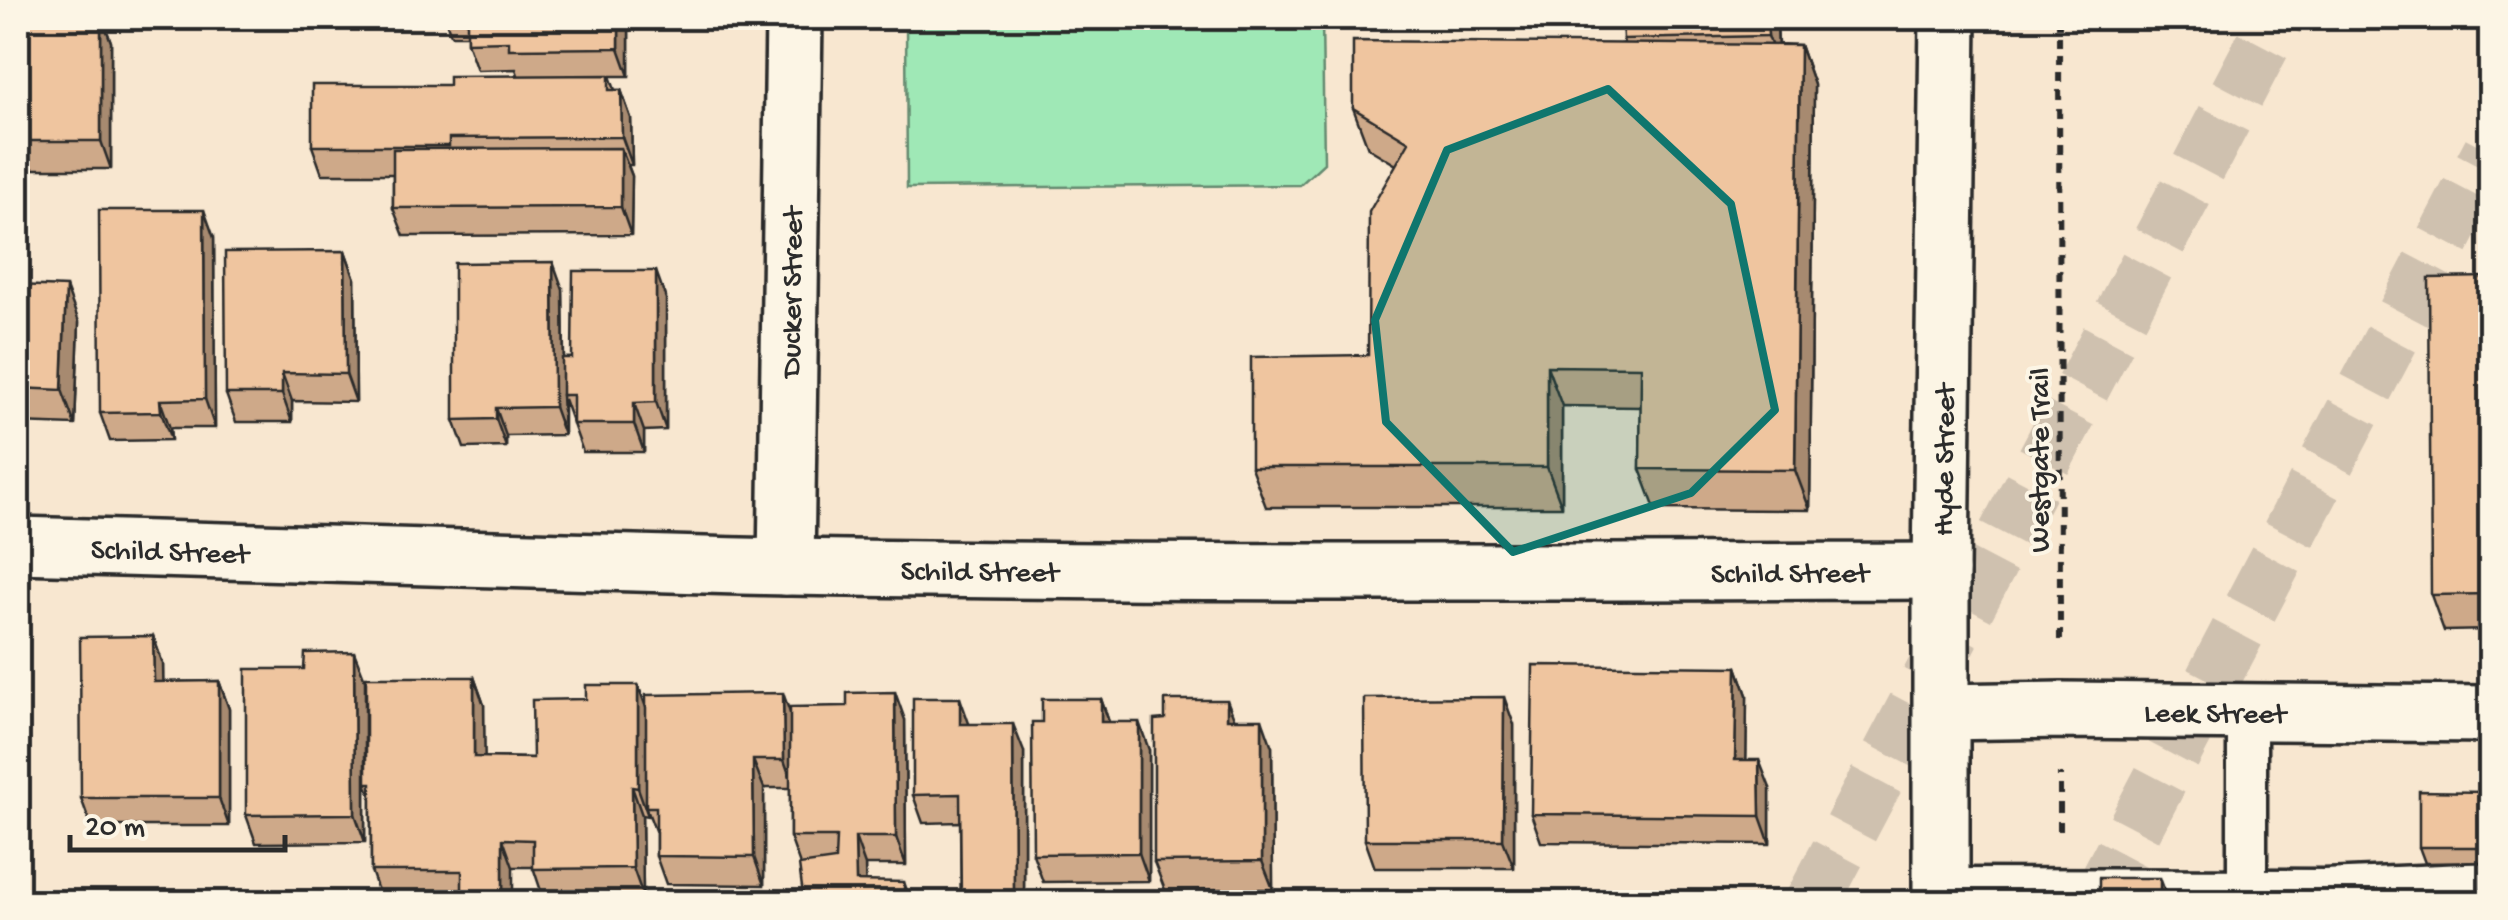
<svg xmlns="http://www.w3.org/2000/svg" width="2508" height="920" font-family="'Gochi Hand',sans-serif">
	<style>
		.green { fill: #9fe8b6; stroke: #658a70; stroke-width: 2.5 }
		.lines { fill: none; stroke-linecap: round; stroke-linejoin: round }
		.motorway-tunnel { stroke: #cfc1af; stroke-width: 55; stroke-dasharray: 55 28; stroke-linecap: butt }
		.service-casing { stroke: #2b2b2b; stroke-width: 45 }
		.minor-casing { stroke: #2b2b2b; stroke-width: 62 }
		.tertiary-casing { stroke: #2b2b2b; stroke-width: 62 }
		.path { stroke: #2b2b2b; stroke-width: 6; stroke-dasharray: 10 8; stroke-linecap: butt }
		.service { stroke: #fcf5e5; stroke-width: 38 }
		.minor { stroke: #fcf5e5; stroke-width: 55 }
		.tertiary { stroke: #fcf5e5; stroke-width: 55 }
		.wall { fill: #cea989; stroke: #2b2b2b; stroke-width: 2.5 }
		.shaded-wall { fill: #a78a6f; stroke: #2b2b2b; stroke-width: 2.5 }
		.building { fill: #efc59f; stroke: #2b2b2b; stroke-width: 2.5 }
		.marked { fill: #0f766e; fill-opacity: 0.2; stroke: #0f766e; stroke-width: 8; stroke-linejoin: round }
		.labels { text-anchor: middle; stroke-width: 8; stroke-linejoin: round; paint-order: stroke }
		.street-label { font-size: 30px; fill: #2b2b2b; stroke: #fcf5e5 }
	</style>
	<rect width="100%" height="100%" fill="#f8e7d0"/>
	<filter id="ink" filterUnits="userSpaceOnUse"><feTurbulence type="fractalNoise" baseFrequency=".01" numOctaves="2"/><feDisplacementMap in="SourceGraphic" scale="20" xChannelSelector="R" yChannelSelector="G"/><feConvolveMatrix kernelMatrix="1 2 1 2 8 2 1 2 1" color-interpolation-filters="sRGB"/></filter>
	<g filter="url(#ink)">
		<path class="green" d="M906 18H1322L1324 163 1300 185 907 188Z"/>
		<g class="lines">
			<path class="motorway-tunnel" d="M1812 902 2277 18
				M2096 902 2490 151"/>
			<defs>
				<path id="service" d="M2247 711V889
					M1941 888 2325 889 2490 882"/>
				<g id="minor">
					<path id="s1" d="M786 567 794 18"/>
					<path id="s2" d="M1943 712 2061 710 2490 714"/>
				</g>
				<g id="tertiary">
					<path id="s3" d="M18 545C275 553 533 562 791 567 1174 574 1558 572 1941 571"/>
					<path id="s4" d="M1941 902V571L1948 18"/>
				</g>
			</defs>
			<use href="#service" class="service-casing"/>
			<use href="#minor" class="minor-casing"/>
			<use href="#tertiary" class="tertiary-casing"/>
			<path class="path" d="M2059 18 2060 646
				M2060 831V774"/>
			<use href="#service" class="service"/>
			<use href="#minor" class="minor"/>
			<use href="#tertiary" class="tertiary"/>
		</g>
		<path class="wall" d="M18 18H104V23L111 42V169H18Z
			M445 18H627L629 23V76H610L615 90H621L631 118 632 165H628L632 176 631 235 404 236 393 208V174H322L312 146 449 85 518 75 516 69 477 70 467 42V35H451Z
			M1777 18 1778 44 1800 45 1814 85 1810 510 1655 509 1640 469 1641 407 1562 406V507H1266L1251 467 1368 355 1396 165 1368 148 1353 108 1624 43 1623 39Z
			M214 238 215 428H170L171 440 110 441 100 413Z
			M345 251 355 279 356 402 292 401V422H236L226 394Z
			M2490 277V630L2444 631 2431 595Z
			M18 285 79 322 75 425 18 423Z
			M563 290 564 358H572L666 299V430L644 431V452H583L564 399V435L506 436V447L464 448 454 420Z
			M153 636 163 664V682L219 681 229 709V826H91L81 798Z
			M1737 667 1747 695 1746 760 1770 788V844L1541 842 1531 814Z
			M304 669 365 680V842L256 843 246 815Z
			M474 677 484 705V757L533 758 586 699 638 685 646 707 790 712 905 720 906 865H865V881L911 902 800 865 790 837V788H764V885L666 884 656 856V833L648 812V816L642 815 643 896 543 897 533 867H513L462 899H381L371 871V796L366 783Z
			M1101 699 1109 722 1149 750V881L1043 882 1033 854 1042 722Z
			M1234 719 1272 747 1273 889 1165 890 1154 862Z
			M970 724 1024 752V902H961L960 822 923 823 913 795Z
			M1514 725V868H1375L1365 840Z
			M2490 775V902L2482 897 2483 862 2425 863 2419 847 2485 792Z"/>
		<path class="shaded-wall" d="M101 18H104V23L111 42V169L101 141Z
			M619 18H627L629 23V76L619 48Z
			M1767 18H1777L1778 64 1768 36Z
			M1800 45 1814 85 1810 510 1795 470Z
			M621 90 631 118 632 165 622 137Z
			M621 148 632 176 631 235 621 207Z
			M204 210 214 238 215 428 205 399Z
			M345 251 355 279 356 402 346 374Z
			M553 262 563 290 564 395H562L564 435 554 407Z
			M656 271 666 299V430L656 402Z
			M66 287 79 322 75 425 62 390Z
			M1547 366 1562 406V507L1547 467Z
			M282 373 292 401V422L282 394Z
			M160 400 170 428 171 440 161 412Z
			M634 403 644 431V452L634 424Z
			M496 408 506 436V447L496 419Z
			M153 636 163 664 164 710 154 682Z
			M354 652 365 680V842L355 814Z
			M1737 667 1747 695 1746 788 1735 760Z
			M474 677 484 705 485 785 474 757Z
			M219 681 229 709V826L219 798Z
			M638 685 648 713 646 807 648 816 638 788Z
			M895 692 905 720 906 865 896 837Z
			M783 693 793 721 794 788 784 760Z
			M1504 697 1514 725V868L1503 840Z
			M960 698 970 726 960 724Z
			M1101 699 1111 728 1101 722Z
			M1227 700 1238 728 1227 719Z
			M1262 719 1272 747 1273 889 1262 861Z
			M1139 722 1149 750V881L1139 853Z
			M1013 724 1024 752V902H1014Z
			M753 760 764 788V885L754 857Z
			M1759 760 1770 788V844L1760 816Z
			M632 787 642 815 643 896 633 868Z
			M855 837 865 865 866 902 856 881Z
			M503 839 513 867V902H503Z
			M2160 878 2169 902H2160Z
			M904 882 911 902H904Z"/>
		<path class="building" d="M18 18H101V141H18Z
			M467 18H619V48L509 49V41L467 42Z
			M1622 18H1767L1768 36 1623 39Z
			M1353 41 1800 45 1795 470 1640 469 1641 367 1547 366V467H1251V357L1368 355 1369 212 1409 142 1353 108Z
			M609 75V90H621L622 137 449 138V146H312V85H449V76Z
			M621 148V207L393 208V149Z
			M99 210H204L205 399 160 400 161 412 100 413Z
			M345 251 346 374 282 373V394H226L225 252Z
			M553 262 554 407 496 408V419L454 420V263Z
			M573 271H656V402L634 403V424H573V395H562V358H572Z
			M2490 277V594L2431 595 2429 278Z
			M18 285 66 287 62 390 18 388Z
			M153 636 154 682 219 681V798H81L80 637Z
			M354 652 355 814 246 815V669H304L305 653Z
			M1533 665 1737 667 1735 760H1759L1760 816 1531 814Z
			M366 677H474V757L533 758 532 700 586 699V685H638V788L632 787 633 868 533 869V840L503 839V902H462V871H371V783H366Z
			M895 692 896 837H855L856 881 904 882V902H804L799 865 835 860 836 837H790V707L847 706V693Z
			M783 693 784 760H753L754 857 656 856V807H646V695Z
			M1504 697 1503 840H1365L1364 698Z
			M913 698H960V724H1013L1014 902H961L960 794 913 795Z
			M1042 699H1101V722H1139V853L1033 854 1032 722H1042Z
			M1165 700H1227V719H1262V861L1154 862V720L1165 719Z
			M2485 775H2490V847H2419V791L2485 792Z
			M2483 853H2490V902H2322V897H2482Z
			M2099 878H2160V902H2099Z"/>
	</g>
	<path class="marked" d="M1608 89 1731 204 1775 410 1691 493 1513 552 1386 422 1375 320 1447 150Z"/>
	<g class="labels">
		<g class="street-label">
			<text dy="10" stroke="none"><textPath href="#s1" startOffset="275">Ducker Street</textPath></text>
			<text dy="10" stroke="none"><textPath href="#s4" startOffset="442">Hyde Street</textPath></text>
			<text transform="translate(2038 460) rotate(-90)" y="10">Westgate Trail</text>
			<text dy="10" stroke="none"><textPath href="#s3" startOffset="152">Schild Street</textPath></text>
			<text dy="10" stroke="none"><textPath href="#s3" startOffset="962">Schild Street</textPath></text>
			<text dy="10" stroke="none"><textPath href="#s3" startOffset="1772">Schild Street</textPath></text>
			<text dy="10" stroke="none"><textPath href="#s2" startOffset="272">Leek Street</textPath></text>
		</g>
	</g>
	<rect width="2508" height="920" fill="none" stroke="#fcf5e5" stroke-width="60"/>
	<rect x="30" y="30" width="2448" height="860" fill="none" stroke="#2b2b2b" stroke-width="4" filter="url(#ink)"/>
	<path d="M70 835v15h215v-15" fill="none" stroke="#2b2b2b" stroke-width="5"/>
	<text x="85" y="835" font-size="30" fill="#2b2b2b" stroke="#fcf5e5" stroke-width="8" paint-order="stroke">20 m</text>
</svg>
